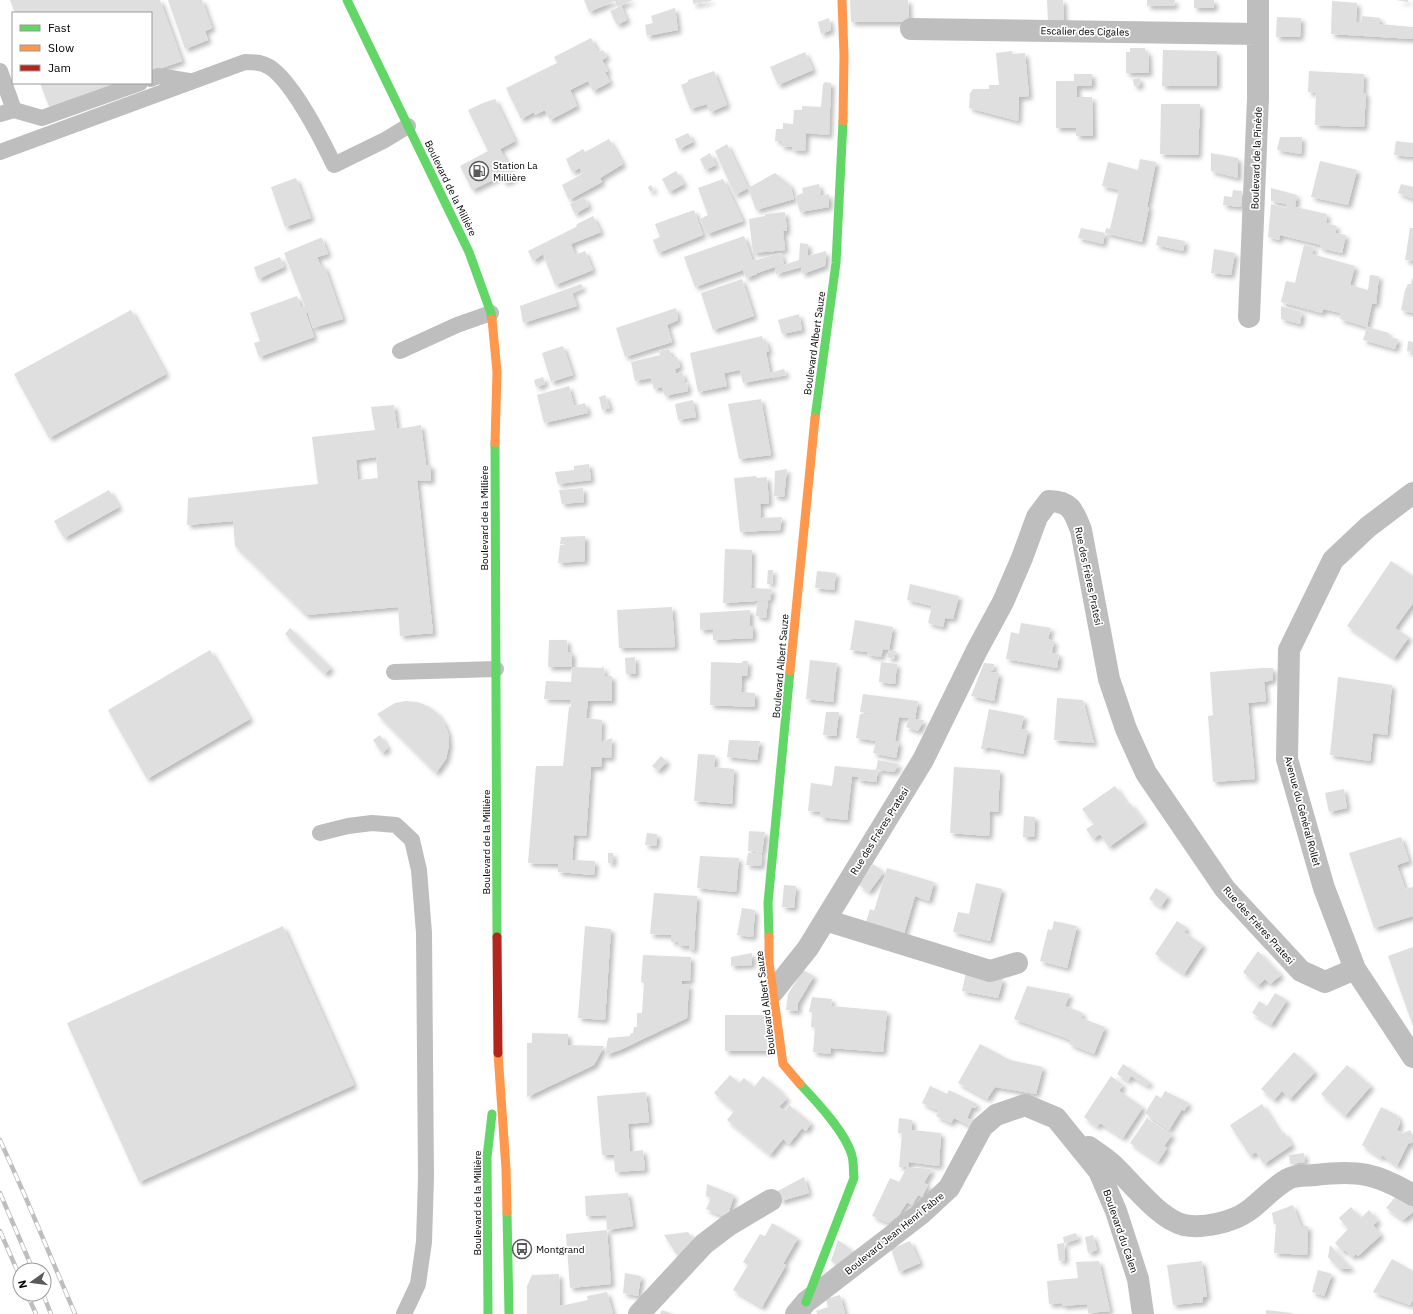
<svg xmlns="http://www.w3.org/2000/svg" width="1413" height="1314" font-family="'IBM Plex Sans',sans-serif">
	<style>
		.building { fill: #dfdfdf; fill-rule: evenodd; filter: url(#shadow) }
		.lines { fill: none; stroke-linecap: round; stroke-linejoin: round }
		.lane { stroke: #bebebe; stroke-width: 16 }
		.street { stroke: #bebebe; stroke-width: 22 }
		.fast { stroke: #63d668; stroke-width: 9 }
		.slow { stroke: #ff974d; stroke-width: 9 }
		.jam { stroke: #b3261e; stroke-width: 9 }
		.rail-casing { stroke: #bebebe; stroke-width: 4.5 }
		.rail { stroke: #fff; stroke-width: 3; stroke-dasharray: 9; stroke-linecap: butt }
		.labels { text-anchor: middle; stroke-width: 3.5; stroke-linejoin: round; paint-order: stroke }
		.street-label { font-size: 10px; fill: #000; stroke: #fff }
		.poi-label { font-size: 10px; fill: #000; stroke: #fff; text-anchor: start }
	</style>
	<defs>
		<filter id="shadow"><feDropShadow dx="3.5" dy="3.5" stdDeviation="2" flood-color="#0004"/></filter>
	</defs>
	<rect width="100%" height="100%" fill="#fff"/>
	<path class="building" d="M10 0H160L182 61 151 72V13H15Z
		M168 0H202L212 28 205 31 208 40 185 49Z
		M584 0H633L617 7 615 1 589 12Z
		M693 0H711V1L693 4Z
		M850 0H908L909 22H851Z
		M1047 0H1063L1064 22H1048Z
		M1147 0H1175L1174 6H1147Z
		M1194 0H1214V8H1194Z
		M1396 0H1408V2Z
		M1332 1 1357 3 1356 22H1361L1362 16 1380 18V24L1413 27V39L1331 34Z
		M621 6 627 20 617 25 610 11Z
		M675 8 678 30 647 36 645 25 653 23 651 16Z
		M1277 17 1301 18 1300 37H1276Z
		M829 18 831 30 821 34 818 22Z
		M591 38 598 52 603 50 607 57 602 60 608 71 605 72 610 82 593 91 588 81 570 90 577 106 550 120 545 110 535 115 534 112 521 119 506 88 557 63 554 57Z
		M1130 48H1145V52H1148L1149 73H1126V52H1130Z
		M1163 50 1217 51V86H1162Z
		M1012 51V54L1025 53 1029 96 1019 97 1018 121 969 108 970 93 973 89H989V85H999L996 53Z
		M805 52 813 70 778 85 770 67Z
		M714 71 727 105 710 112 707 104 690 109 681 85 688 82V80Z
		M1309 71 1364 74 1363 93H1366L1364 127 1315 125 1316 93 1308 92Z
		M1074 74H1092V86H1077V97H1092L1093 136H1076V128H1056V81H1074Z
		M1140 78V86H1134L1133 79Z
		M825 82 831 83 829 135 806 133 805 151 792 150V147L781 146V141H775L776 129H783V123L793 124 794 110H802V106L821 107 823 84Z
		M40 83H120L50 109Z
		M495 99 515 141 500 149 515 178 504 183 501 176 472 190 460 166 488 151 468 110 483 103Z
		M1161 104H1200L1198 155 1160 154Z
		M688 133 693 142 679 149 675 139Z
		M1280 137H1302L1301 154 1277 150Z
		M609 139 623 164 600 178 602 182 569 200 562 185 582 174 580 168 572 172 566 159 583 149 585 152Z
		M1396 141 1413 143V157L1394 155Z
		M727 144 748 188 735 195 715 151Z
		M710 153 716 165 705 170 700 159Z
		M1211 153 1238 158V178L1211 171Z
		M1140 159 1156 162 1147 207H1149L1142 242 1105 233 1106 228 1110 229 1119 190 1102 186 1108 162 1138 170Z
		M1320 161 1357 170 1348 205 1311 197Z
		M676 171 684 184 669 192 662 179Z
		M775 173 790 185 794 199 756 210 748 188Z
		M296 178 311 218 285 227 271 187Z
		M723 179 743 221 707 234 700 219 708 215 698 188Z
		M819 184 821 195 797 202 795 196 803 193 802 188Z
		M1401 184 1413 187V199L1398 193Z
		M651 185 654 190 650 192 648 187Z
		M1271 188 1297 195 1295 207 1327 214 1326 223 1337 226 1335 233 1346 235 1342 253 1320 248 1321 245 1280 235 1279 240 1268 237 1271 204 1286 208 1287 204 1271 201Z
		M1233 190 1242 191 1241 207 1223 205 1224 196 1232 197Z
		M829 194V207L800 212 797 202Z
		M584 197 589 206 575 214 570 204Z
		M694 210 703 235 658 253 653 240 660 237 655 224Z
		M785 212 787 231H783L785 250 753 253 749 219 765 216V214Z
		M593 216 601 232 571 244 575 255 585 251 593 270 555 285 543 254 533 261 528 251 576 227 577 224Z
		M1081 228 1105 233 1103 244 1078 238Z
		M1410 228H1413V261L1405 260Z
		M744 236 757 274 746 278 743 270 695 287 684 257Z
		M1158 236 1185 241 1183 251 1156 245Z
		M320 238H322L328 254 317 257 321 267 324 265 343 319 313 328 308 313H306L314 337 259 357 254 343 260 341 250 313 297 296 301 308 305 306 284 253Z
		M800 243 808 244V256L826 251 825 266 802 274 801 267 776 274 775 268 799 260Z
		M1304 245 1314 247 1312 254 1355 266 1350 285 1368 290 1370 275 1379 276 1376 304 1372 303 1367 327 1340 319 1341 313 1323 309 1322 313 1281 302 1286 281 1295 283Z
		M1214 249 1235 253 1231 275 1211 273Z
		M781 253 784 264 757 273 753 261Z
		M280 257 284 267 258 279 254 267Z
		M1412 278 1413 279V313L1401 310 1405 290 1408 284H1411Z
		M742 279 754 316 713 330 701 293Z
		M581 284 583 288 572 293 577 306 523 323 520 306Z
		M1281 306 1302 312 1300 324 1281 319Z
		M676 308 678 320 667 325 672 342 625 357 616 328Z
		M131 310 166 374 49 438 14 374Z
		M799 314 802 330 782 334 778 320Z
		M1367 327 1389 333 1388 337 1398 339 1395 349 1363 340Z
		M762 336 763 341 766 340 769 351 766 352 770 373 784 369 786 375 743 383 740 370 724 373 727 386 698 392 690 353Z
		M1408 341 1413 342V353L1407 351Z
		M563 346 573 375 551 382 542 353Z
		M669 349 672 358 677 357 680 367 675 369 676 374 682 372 685 381 679 384 687 382 688 391 665 396 662 387 654 389 651 378 635 381 631 362 660 355 659 351Z
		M543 377 545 384 536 387 534 380Z
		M569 386 574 406 585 403 588 413 544 423 537 395Z
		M605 395 610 408 602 410 599 397Z
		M761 399 771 455 739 459 728 404Z
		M693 400 696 417 678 420 675 404Z
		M394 405 397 429 421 425 426 465H431V481L417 480 433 633 400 636 398 607 306 615 235 546 233 521 187 525 188 498 318 484 312 437 375 430 371 407ZM376 457 378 478 358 480 356 460Z
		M589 464 591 480 558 484 555 472 574 470V466Z
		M787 469 784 497 774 496 775 471Z
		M756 476 757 478 767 477 769 503 760 504 761 518 782 517 780 530 740 532 734 478Z
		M583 488 584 502 562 504 559 490Z
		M109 490 119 507 64 538 54 521Z
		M585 536V561L558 563 560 545 573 544H560L561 537Z
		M725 549 752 550 751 588 772 589 770 600 723 603Z
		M1391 561 1413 576V603L1395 628 1409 637 1394 658 1347 626Z
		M768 570H773L772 584H767Z
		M817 571 836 573 834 590 815 588Z
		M910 584 959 596 953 619 945 618 943 627 928 623 932 606 907 600Z
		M768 601 766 618 756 616 757 602Z
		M672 607 675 647 619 648 617 610Z
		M750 610V627L753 626V638L713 640V629L700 630V613Z
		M855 620 893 627 889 650 883 649 881 657 868 655 867 652 850 650Z
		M1021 623 1051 628 1048 639 1054 641 1052 653 1059 654 1057 668 1006 659 1011 632 1019 634Z
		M290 628 331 668 325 674 285 634Z
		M549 640H567L568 652H572V667H548Z
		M210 650 250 719 147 779 108 710Z
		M889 650 896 651 894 659 887 657Z
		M635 657 636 674H626L625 658Z
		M810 660 837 663 833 702 806 699Z
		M743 661H748L747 676H742L741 692 755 693V707L710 705 711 662 742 663Z
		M881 662 897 664 895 684 879 682Z
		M984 663 994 664 993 671H984L999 673 994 701 971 696Z
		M603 665 605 676H612V701H588L586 718 602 720 601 742 612 738 611 758 602 757 601 767H591L586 836 574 835 572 860 595 861 594 875 558 872V864L528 863 536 766H563L569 707H571L570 700 544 699 546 681 571 682 572 667 602 668Z
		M1263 668H1273V680L1264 682 1266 701 1248 703 1255 779 1213 782 1208 716 1213 715 1210 672Z
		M1338 677 1392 685 1387 735 1373 733 1370 761 1330 755Z
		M777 689H781L779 708H775Z
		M863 694 918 701 915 719 924 720 918 731 906 727 909 718 899 717 895 741 899 742 896 758 873 753 876 741 856 738 860 714 880 715 860 712Z
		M1057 698 1083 700 1094 743 1054 740Z
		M406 701 417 702 428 706 437 713 444 723 448 733 449 745 446 759 436 773 377 714 395 703Z
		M989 709 1024 716 1021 729 1028 730 1023 754 986 747V749H981Z
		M826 712H839L836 736 823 735Z
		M380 735 388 748 382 753 373 740Z
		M729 740 760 741 757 760 727 757Z
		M698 754 715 755 714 767 734 769 732 804 694 801Z
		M661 756 667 762 658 771 652 766Z
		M878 760 899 764 894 772 878 770 876 782 858 780 859 777 852 776 847 820 820 817 821 812 808 811 811 783 832 786 835 766 876 770Z
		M954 767 1000 770 998 812 990 811 989 836 950 833Z
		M1115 786 1128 805 1130 803 1144 822 1109 847 1100 834 1093 839 1086 829 1094 824 1082 809Z
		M1344 789 1347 808 1329 812 1325 793Z
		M1024 816 1035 817 1034 837H1023Z
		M749 831 765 832 762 853 748 851Z
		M647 833 657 834 656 846 645 845Z
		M1401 837 1409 861 1397 865 1405 889 1413 887V916L1374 928 1349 853Z
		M608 853H613V863H608Z
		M748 853 762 854 761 866 746 865Z
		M700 856 739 858 736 892 697 888Z
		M873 864 884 872 869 892 859 885Z
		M887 868 934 882 929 901 915 896 904 934 866 922 870 909 874 911Z
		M976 883 1002 889 990 941 953 932 958 912 969 914Z
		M784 885 796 886 794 908 782 907Z
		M1156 888 1168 896 1161 907 1149 899Z
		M654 893 697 896 694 949 689 950V946H678V942L688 941 671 942V935L650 934Z
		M742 908 755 910 753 937 737 935Z
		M1054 921 1077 926 1067 968 1040 961 1048 929 1052 930Z
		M1177 921 1187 928 1184 932 1203 945 1184 974 1155 954Z
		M283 926 354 1085 139 1182 67 1023Z
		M585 926 611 929 605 1020 578 1018Z
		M1413 947V1026L1388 956Z
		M1258 951 1281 975 1270 984 1265 979 1258 986 1243 972Z
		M752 953V965L731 966V957Z
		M643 955 691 957 690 981H682V984L689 985 687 1018 620 1050 605 1055 608 1038 630 1036V1034L633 1033 634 1027H637V1013H642L644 983 641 982Z
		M803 970 814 976 798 1003V1011L786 1010 788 994Z
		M966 972 1003 979 998 998 962 991Z
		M1027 986 1070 994 1065 1006 1083 1013 1081 1018 1105 1027 1094 1054 1069 1044 1071 1040 1014 1019Z
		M1275 993 1287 1000 1271 1025 1252 1013 1259 1001 1267 1006Z
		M812 997 832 999 831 1006 887 1011 883 1052 831 1048 830 1054 813 1052 815 1028 811 1027 812 1012H809Z
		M725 1015H768L769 1051H725Z
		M532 1033 568 1034V1045L604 1046 603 1048 594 1065 527 1097V1043H532Z
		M980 1044 1010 1060 1043 1067 1036 1094 995 1087 987 1099 958 1083Z
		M1294 1052 1315 1072 1290 1099 1282 1091 1274 1100 1261 1089Z
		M1123 1064 1150 1082 1147 1086 1131 1076 1128 1081 1117 1074Z
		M1347 1065 1371 1086 1345 1116 1321 1094Z
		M730 1075 739 1083 744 1078 754 1087 763 1076 781 1091 780 1092 787 1098 779 1107 785 1111 789 1105 811 1123 806 1131 802 1128 789 1144 783 1139 770 1155 727 1120 734 1111 714 1093Z
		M1111 1076 1123 1085 1119 1091 1143 1107 1123 1138 1100 1123 1097 1127 1084 1117Z
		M930 1086 947 1094 949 1090 977 1104 975 1108 972 1107 967 1118 974 1121 970 1126 954 1118 951 1123 936 1116 939 1111 922 1103Z
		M1165 1091 1189 1103 1184 1111 1182 1109 1169 1130 1145 1113 1156 1095 1161 1098Z
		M646 1092 649 1122 628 1124 630 1152 643 1150 645 1170 615 1172 614 1155H602L597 1096Z
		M1262 1104 1281 1134 1284 1132 1292 1145 1264 1164 1256 1152 1250 1156 1230 1125Z
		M1381 1107 1397 1115 1400 1123 1397 1130 1403 1133 1410 1130 1413 1136V1142L1408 1144 1397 1166 1382 1155 1381 1158 1362 1145Z
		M899 1118 912 1120V1130L941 1133 939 1166 909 1162 908 1167H899L902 1133H898Z
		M1147 1118 1172 1135 1164 1146 1167 1148 1158 1162 1130 1143Z
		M1304 1153 1305 1162 1290 1164 1289 1155Z
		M907 1167 932 1169 924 1183 928 1185 922 1197 918 1195 912 1205 907 1202 899 1215 889 1223 872 1216 890 1178 899 1182Z
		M804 1177 809 1193 781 1201 776 1192Z
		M707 1184 734 1195 727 1218 706 1209 711 1198 706 1196Z
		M628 1193 633 1226 607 1230 606 1215 586 1216 585 1196Z
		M1397 1195 1413 1206V1212L1403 1220 1386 1208Z
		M1293 1205 1301 1226H1308L1307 1255 1274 1253 1276 1224H1274L1272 1213Z
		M1351 1207 1361 1218 1369 1210 1378 1221 1373 1225 1381 1235 1358 1256 1356 1254 1352 1257 1345 1250 1343 1252 1335 1243 1348 1229 1339 1218Z
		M772 1223 798 1238 783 1264 786 1265 762 1307 733 1290 748 1265 743 1262 760 1234 765 1236Z
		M607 1230 611 1284 570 1288 566 1234Z
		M688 1232 694 1241 677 1255 664 1235Z
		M1076 1233 1078 1239 1064 1243 1063 1237Z
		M1093 1235 1097 1250 1088 1253 1085 1237Z
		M838 1240 857 1254 839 1268 831 1261Z
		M910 1241 920 1263 899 1272 891 1249Z
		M1064 1243 1065 1260 1059 1261 1057 1244Z
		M1330 1245 1352 1269H1340L1328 1257Z
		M1392 1259 1413 1271V1300L1410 1305 1373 1292Z
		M1099 1261 1110 1311 1088 1313 1087 1304 1062 1306V1303L1049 1304 1047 1281 1078 1278 1076 1262Z
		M1202 1261 1207 1297H1203V1302L1173 1305 1167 1265Z
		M1318 1270 1332 1274 1324 1296 1312 1292Z
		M625 1273 641 1276 638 1296 623 1293Z
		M559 1274 560 1306 588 1300 587 1296 607 1292 613 1314H527V1286L532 1275Z
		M840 1295 845 1314H817L816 1311 828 1307 826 1299Z
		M662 1310 673 1314H660Z
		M1266 1310 1292 1313V1314H1266Z"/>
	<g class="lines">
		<path class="lane" d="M0 71 14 110 42 118 140 83
			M151 79 158 76 189 81
			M0 114 14 110
			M0 152 245 62C250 62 257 62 263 64 288 71 323 142 334 165L385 140 408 126
			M400 351 457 325 491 313
			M394 672 496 669
			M320 833 348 826 372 823 396 825 412 840 419 870 424 933 426 1177 424 1242 418 1284 404 1314"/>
		<path class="street" d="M911 29 1258 34
			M1249 317 1258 98V0
			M1413 493 1368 527 1333 560 1289 650 1287 759 1324 888 1355 969 1413 1057
			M825 920 990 971 1017 963
			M773 992 808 948 923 760 977 650 1003 602 1022 558 1037 517 1049 501C1071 501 1074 512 1081 530L1109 679 1126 729 1146 773 1225 889 1301 971 1325 982 1355 969
			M1089 1147C1097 1153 1106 1158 1113 1165 1132 1183 1159 1219 1184 1225 1202 1229 1233 1222 1248 1211 1262 1201 1273 1187 1288 1179 1295 1175 1307 1176 1315 1175 1358 1170 1376 1173 1413 1195
			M639 1314 704 1244 729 1225 771 1200
			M796 1314 806 1302 922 1213 949 1188 982 1127 996 1115 1025 1105 1056 1118 1099 1171 1116 1211 1138 1279 1143 1314"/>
		<path class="fast" d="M347 0 469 252 491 313 492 319
			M815 418 836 263 843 121
			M495 443 497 937
			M769 937 768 903 790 671
			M800 1084C817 1102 846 1133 852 1156 854 1163 853 1171 854 1178L806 1302
			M507 1212 509 1314
			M488 1314 487 1157 492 1114"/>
		<path class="slow" d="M842 0 844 56 843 121
			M492 319 497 372 495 443
			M790 671 815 418
			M769 937V963L783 1064 800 1084
			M498 1053 506 1169 507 1212"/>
		<path class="jam" d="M497 937 498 1053"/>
		<defs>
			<path id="rail" d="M0 1140 25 1196 75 1314
				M0 1193 33 1270
				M0 1231 20 1277
				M27 1294 36 1314
				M43 1294 51 1314"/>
		</defs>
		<use href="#rail" class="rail-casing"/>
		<use href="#rail" class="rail"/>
	</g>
	<defs>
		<symbol id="fuel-ring" viewBox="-11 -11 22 22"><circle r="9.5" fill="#fff" stroke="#595959" stroke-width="1.5"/><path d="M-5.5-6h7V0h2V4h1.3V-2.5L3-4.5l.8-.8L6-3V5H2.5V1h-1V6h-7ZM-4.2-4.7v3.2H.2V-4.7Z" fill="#595959"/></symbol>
		<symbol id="bus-ring" viewBox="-11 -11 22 22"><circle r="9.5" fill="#fff" stroke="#595959" stroke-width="1.5"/><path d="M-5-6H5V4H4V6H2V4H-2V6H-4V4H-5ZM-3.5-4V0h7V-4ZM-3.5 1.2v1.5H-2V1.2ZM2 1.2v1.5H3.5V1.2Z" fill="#595959"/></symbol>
	</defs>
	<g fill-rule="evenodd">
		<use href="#fuel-ring" x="468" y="160" width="22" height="22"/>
		<use href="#bus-ring" x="511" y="1238" width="22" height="22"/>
	</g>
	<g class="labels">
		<g class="street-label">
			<text transform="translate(1085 31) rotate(1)" y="4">Escalier des Cigales</text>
			<text transform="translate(1256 158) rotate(-88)" y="4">Boulevard de la Pinède</text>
			<text transform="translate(451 188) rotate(64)" y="4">Boulevard de la Millière</text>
			<text transform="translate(814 343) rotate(-82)" y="4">Boulevard Albert Sauze</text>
			<text transform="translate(484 518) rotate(-90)" y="4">Boulevard de la Millière</text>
			<text transform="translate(1089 576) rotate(78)" y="4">Rue des Frères Pratesi</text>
			<text transform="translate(780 666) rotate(-85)" y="4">Boulevard Albert Sauze</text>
			<text transform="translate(1303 811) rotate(75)" y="4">Avenue du Général Rollet</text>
			<text transform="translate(879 831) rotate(-58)" y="4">Rue des Frères Pratesi</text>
			<text transform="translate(486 842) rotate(-90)" y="4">Boulevard de la Millière</text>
			<text transform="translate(1259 925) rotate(48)" y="4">Rue des Frères Pratesi</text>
			<text transform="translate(765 1003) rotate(-97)" y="4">Boulevard Albert Sauze</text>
			<text transform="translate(477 1203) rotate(-90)" y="4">Boulevard de la Millière</text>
			<text transform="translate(1121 1231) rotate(71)" y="4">Boulevard du Calen</text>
			<text transform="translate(894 1233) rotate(-39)" y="4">Boulevard Jean Henri Fabre</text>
		</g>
		<g class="poi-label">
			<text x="493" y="169">Station La<tspan x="493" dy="12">Millière</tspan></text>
			<text x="536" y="1253">Montgrand</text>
		</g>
	</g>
	<rect x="12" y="12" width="140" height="72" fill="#ffffff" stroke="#999999"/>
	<rect x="20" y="25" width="20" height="6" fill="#63d668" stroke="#999999"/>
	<text x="48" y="32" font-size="12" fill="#000000">Fast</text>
	<rect x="20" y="45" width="20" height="6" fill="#ff974d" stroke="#999999"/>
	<text x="48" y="52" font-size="12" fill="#000000">Slow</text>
	<rect x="20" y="65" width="20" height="6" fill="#b3261e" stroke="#999999"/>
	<text x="48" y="72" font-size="12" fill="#000000">Jam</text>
	<g transform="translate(32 1282) rotate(256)"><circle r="19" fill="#ffffff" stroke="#999999"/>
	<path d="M0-3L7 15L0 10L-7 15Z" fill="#595959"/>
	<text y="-6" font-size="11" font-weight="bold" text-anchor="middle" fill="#000000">N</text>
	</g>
</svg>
